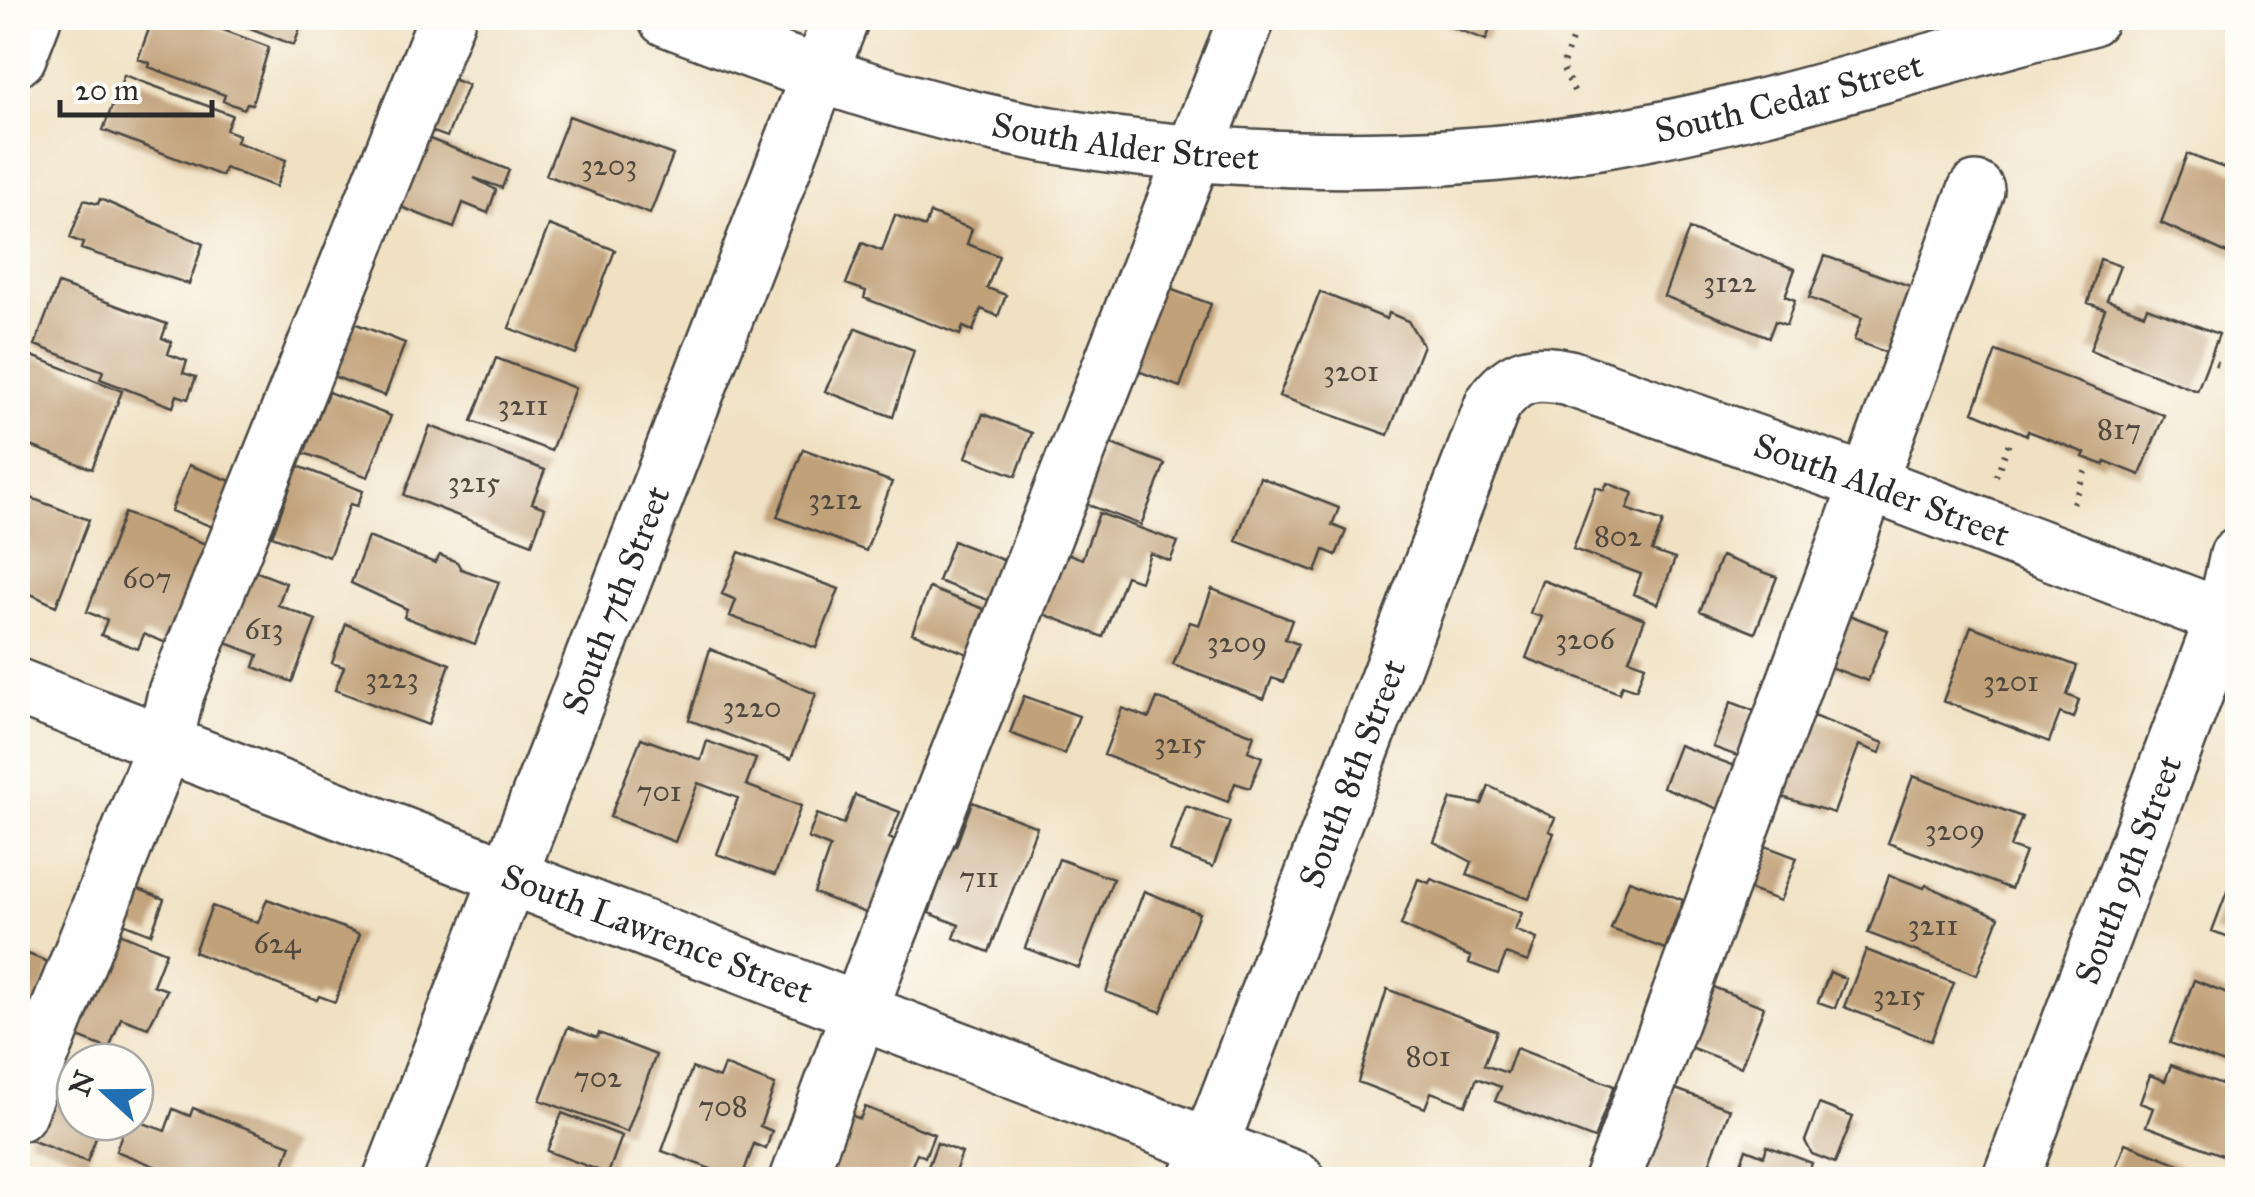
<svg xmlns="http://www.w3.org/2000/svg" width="2255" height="1197" font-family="'IM FELL Great Primer',serif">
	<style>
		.building { fill: #c1a179 }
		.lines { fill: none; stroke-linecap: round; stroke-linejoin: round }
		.minor-casing { stroke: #494642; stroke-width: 60 }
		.major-casing { stroke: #494642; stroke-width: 60 }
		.path { stroke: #494642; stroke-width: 6; stroke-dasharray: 2.5 8; stroke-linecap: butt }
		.minor { stroke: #fff; stroke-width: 55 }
		.major { stroke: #fff; stroke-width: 55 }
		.labels { text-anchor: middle; stroke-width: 8; stroke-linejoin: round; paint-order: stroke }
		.number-label { font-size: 30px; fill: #50483e }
		.street-label { font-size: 35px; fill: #2b2b2b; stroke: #fdfcf7 }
	</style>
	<rect width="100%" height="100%" fill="#fdfcf7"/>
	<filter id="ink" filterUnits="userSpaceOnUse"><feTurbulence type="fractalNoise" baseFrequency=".01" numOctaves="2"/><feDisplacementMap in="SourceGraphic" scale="20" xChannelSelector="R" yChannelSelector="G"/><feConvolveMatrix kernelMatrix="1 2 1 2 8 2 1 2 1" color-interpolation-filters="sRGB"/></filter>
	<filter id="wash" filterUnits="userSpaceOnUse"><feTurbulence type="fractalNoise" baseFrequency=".0048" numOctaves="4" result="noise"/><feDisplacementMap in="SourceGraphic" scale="40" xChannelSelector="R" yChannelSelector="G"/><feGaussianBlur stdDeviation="2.25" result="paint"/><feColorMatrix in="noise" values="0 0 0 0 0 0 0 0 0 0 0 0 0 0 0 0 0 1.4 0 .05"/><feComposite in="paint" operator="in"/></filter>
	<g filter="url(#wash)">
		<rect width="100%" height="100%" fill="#f0e1c3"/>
		<g id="blocks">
			<path class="building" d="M153 18H191L269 47 252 104 247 103 244 109 223 101 225 95 149 67 150 63 138 59Z
				M224 18H304L294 45Z
				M1427 18H1494L1486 40Z
				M428 70 468 85 447 137 409 123Z
				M124 75 232 115 226 130 239 135 236 142 286 160 276 187 225 168 222 176 103 130Z
				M569 116 673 155 650 214 546 175Z
				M417 134 509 170 502 188 474 178 496 190 488 213 463 203 454 228 391 203Z
				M2187 154 2238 173V258L2161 223Z
				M100 199 203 244 189 284 81 249 83 243 70 238 84 200 98 204Z
				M930 213 972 229 967 244 999 256 987 288 1006 295 998 316 981 309 973 331 963 327 960 335 864 298 866 291 846 284 862 243 882 251 895 215 925 227Z
				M549 225 615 250 576 354 509 328Z
				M1689 229 1795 269 1785 296 1795 300 1786 325 1775 321 1769 337 1664 296Z
				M1825 256 1927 292 1902 359 1854 340 1862 318 1809 298Z
				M2100 259 2120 266 2107 300 2144 314 2147 307 2219 334 2197 391 2090 350 2105 309 2088 303Z
				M58 284 167 324 162 338 172 342 168 354 187 361 183 373 196 377 188 399 177 395 173 407 100 379 103 371 35 345Z
				M1156 284 1211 304 1180 387 1125 366Z
				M1320 292 1387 319 1389 313 1408 321 1423 345 1388 435 1279 396Z
				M349 321 405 343 385 396 328 374Z
				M856 328 914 350 893 417 825 391Z
				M1996 351 2164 415 2140 475 2105 461 2104 465 2083 457 2085 453 2028 431 2027 435 1973 412Z
				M27 354 122 391 92 469 28 445 26 452 18 449V378Z
				M496 358 575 388 551 451 472 421Z
				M328 392 391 416 368 477 304 453Z
				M983 414 1032 433 1016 476 966 457Z
				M430 426 545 470 532 503 545 508 532 544 404 495Z
				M1106 442 1165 464 1141 525 1083 503Z
				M803 449 892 482 866 551 777 517Z
				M189 465 236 483 218 529 171 511Z
				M298 466 363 491 357 506 350 504 329 557 272 536Z
				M1260 477 1339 508 1332 525 1346 531 1336 555 1324 550 1316 572 1236 541Z
				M1607 483 1633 493 1627 509 1663 522 1652 551 1675 559 1658 604 1633 594 1641 574 1573 549 1596 487 1604 490Z
				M18 493 89 520 56 606 18 588Z
				M124 513 206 544 169 644 144 634 138 649 101 635 107 620 87 612Z
				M1099 513 1178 542 1170 561 1150 553 1140 581 1126 576 1103 637 1033 610 1056 549 1082 559Z
				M368 537 435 563 440 555 457 562 461 569 499 582 475 644 404 617 407 609 351 583Z
				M953 541 1008 562 993 602 938 581Z
				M739 552 839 589 816 648 730 616 736 600 722 594Z
				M1721 556 1777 577 1755 633 1700 611Z
				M247 568 286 583 278 605 316 620 292 682 254 667 258 655 213 638Z
				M1542 580 1645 619 1629 659 1645 665 1636 690 1622 685 1619 693 1526 658 1542 617 1530 613Z
				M929 588 984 609 968 654 912 633Z
				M1212 589 1292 620 1285 639 1298 644 1284 682 1272 678 1264 699 1173 665 1190 622 1199 625Z
				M1844 613 1888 630 1868 681 1824 665Z
				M346 624 450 664 428 725 335 690 344 667 332 663Z
				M1971 626 2077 666 2067 695 2079 700 2073 718 2060 713 2049 742 1943 701Z
				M710 649 816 694 791 759 689 720Z
				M1024 696 1079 716 1064 754 1010 733Z
				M1157 698 1254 735 1248 751 1262 757 1250 788 1235 783 1228 802 1104 755 1122 708 1149 718Z
				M1731 702 1757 712 1740 757 1713 747Z
				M1813 716 1884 743 1880 753 1859 745 1834 813 1782 797Z
				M641 738 701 760 707 741 756 759 746 785 801 806 775 875 717 854 738 798 698 783 675 842 610 817Z
				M1679 745 1738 767 1721 810 1663 787Z
				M1913 776 2022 817 2010 847 2025 852 2011 889 1888 843Z
				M1489 786 1555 818 1549 831 1554 833 1529 899 1467 875 1472 862 1434 842 1451 799 1482 804Z
				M855 795 900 812 889 838 904 844 876 917 814 893 830 847 808 838 817 814 844 824Z
				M972 802 1037 827 989 952 954 938 959 925 929 913 951 844 956 846Z
				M1186 806 1230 822 1213 867 1170 851Z
				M1757 843 1797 858 1780 901 1740 886Z
				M1059 859 1113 879 1079 968 1025 948Z
				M1889 875 1924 888 1926 885 1999 917 1977 975 1868 933Z
				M1418 879 1429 883 1431 879 1522 913 1515 930 1537 939 1528 962 1506 954 1498 974 1469 963 1471 957 1401 925Z
				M1629 880 1683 900 1665 949 1611 929Z
				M124 883 164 899 151 934 110 918Z
				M2228 889 2238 892V940L2212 931Z
				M1144 891 1199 913 1161 1012 1106 992Z
				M267 899 360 934 335 1002 319 996 317 1000 194 952 212 906 258 923Z
				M119 933 166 952 153 985 167 990 148 1028 121 1018 109 1049 62 1031 88 961 106 968Z
				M18 950 53 964 32 1020 18 1014Z
				M1866 950 1954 983 1931 1041 1844 1007Z
				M1830 972 1846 979 1835 1008 1818 1002Z
				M1695 980 1764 1007 1741 1067 1682 1044Z
				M2194 980 2238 997V1068L2170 1043Z
				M1387 989 1497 1031 1484 1065 1507 1073 1516 1048 1614 1086 1594 1139 1495 1101 1501 1087 1477 1078 1466 1105 1431 1092 1425 1108 1358 1082Z
				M568 1027 597 1038 599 1033 656 1055 627 1132 540 1100Z
				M724 1065 775 1085 760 1126 772 1131 766 1149 754 1144 741 1180 662 1151 692 1068 719 1078Z
				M2171 1065 2238 1090V1161L2146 1126 2153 1108 2140 1103 2150 1075 2165 1081Z
				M1673 1088 1730 1109 1703 1180H1636Z
				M47 1090 75 1100V1122H102L87 1162 28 1139Z
				M1819 1104 1853 1117 1835 1163 1812 1154 1805 1141Z
				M865 1107 934 1134 925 1157 917 1153 906 1180H826L851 1115 860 1119Z
				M193 1108 291 1145 278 1180H190L116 1151 126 1122 135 1120 165 1131 173 1109 190 1116Z
				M562 1113 622 1136 608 1174 547 1151Z
				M937 1143 962 1153 952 1180H923Z
				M2125 1143 2218 1179V1180H2111Z
				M1767 1146 1812 1163 1806 1180H1735L1746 1149 1764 1156Z"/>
		</g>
	</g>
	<g filter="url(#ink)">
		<use href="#blocks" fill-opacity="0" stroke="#494642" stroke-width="2.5"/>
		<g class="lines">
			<defs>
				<g id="minor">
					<path id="s1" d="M18 687 1297 1180"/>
					<path d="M18 1113 165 743 176 693 447 18"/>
					<path id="s2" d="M391 1180 841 18"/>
					<path d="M798 1180 877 963 1247 18"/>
					<path id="s3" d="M1197 1180 1493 404C1514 373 1535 370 1569 378L1866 482 2238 623"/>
					<path d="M1612 1180 1976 190"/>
					<path id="s4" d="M2010 1180 2224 617 2238 555"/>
				</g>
				<g id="major">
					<path id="s5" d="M666 18C770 58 873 96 982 121 1171 165 1408 171 1599 141 1766 114 1927 59 2090 18"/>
					<path d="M18 57 33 18"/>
				</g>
			</defs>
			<use href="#minor" class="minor-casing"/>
			<use href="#major" class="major-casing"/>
			<path class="path" d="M1574 91 1562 67 1580 18
				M2215 363 2238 371
				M1996 476 2011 438
				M2073 503 2087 467"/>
			<use href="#minor" class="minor"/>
			<use href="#major" class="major"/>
		</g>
	</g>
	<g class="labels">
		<g class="number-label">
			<text x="609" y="175">3203</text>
			<text x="1730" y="292">3122</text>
			<text x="1351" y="381">3201</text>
			<text x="523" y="415">3211</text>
			<text x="2119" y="439">817</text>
			<text x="474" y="492">3215</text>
			<text x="835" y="509">3212</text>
			<text x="1618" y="546">802</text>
			<text x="147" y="588">607</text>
			<text x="264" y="639">613</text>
			<text x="1585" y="649">3206</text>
			<text x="1237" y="652">3209</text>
			<text x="392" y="688">3223</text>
			<text x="2011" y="691">3201</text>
			<text x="752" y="717">3220</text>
			<text x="1180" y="753">3215</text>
			<text x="659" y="801">701</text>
			<text x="1955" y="840">3209</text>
			<text x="979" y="887">711</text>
			<text x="1933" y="935">3211</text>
			<text x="277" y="953">624</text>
			<text x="1899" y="1005">3215</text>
			<text x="1428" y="1066">801</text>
			<text x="598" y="1087">702</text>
			<text x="723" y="1116">708</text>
		</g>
		<g class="street-label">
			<text dy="12" stroke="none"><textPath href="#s5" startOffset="1148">South Cedar Street</textPath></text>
			<text dy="12" stroke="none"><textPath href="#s5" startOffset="478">South Alder Street</textPath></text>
			<text dy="12" stroke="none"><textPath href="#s3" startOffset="1250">South Alder Street</textPath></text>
			<text dy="12" stroke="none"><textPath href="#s2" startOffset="622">South 7th Street</textPath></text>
			<text dy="12" stroke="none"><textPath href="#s3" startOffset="435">South 8th Street</textPath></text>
			<text dy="12" stroke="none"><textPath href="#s4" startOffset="332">South 9th Street</textPath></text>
			<text dy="12" stroke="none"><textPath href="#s1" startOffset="685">South Lawrence Street</textPath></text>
		</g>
	</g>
	<rect width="2255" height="1197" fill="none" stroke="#fdfcf7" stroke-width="60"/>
	<g transform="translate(105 1092) rotate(291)"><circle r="48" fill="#fdfcf7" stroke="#a9a8a5" stroke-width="2.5"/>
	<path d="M0-8L18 38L0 25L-18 38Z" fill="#1f6fb2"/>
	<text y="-15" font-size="28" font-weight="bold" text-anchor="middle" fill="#2b2b2b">N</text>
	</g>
	<path d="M60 100v15h152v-15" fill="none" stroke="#2b2b2b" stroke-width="5"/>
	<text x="75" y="100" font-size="30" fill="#2b2b2b" stroke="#fdfcf7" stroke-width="8" paint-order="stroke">20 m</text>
</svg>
